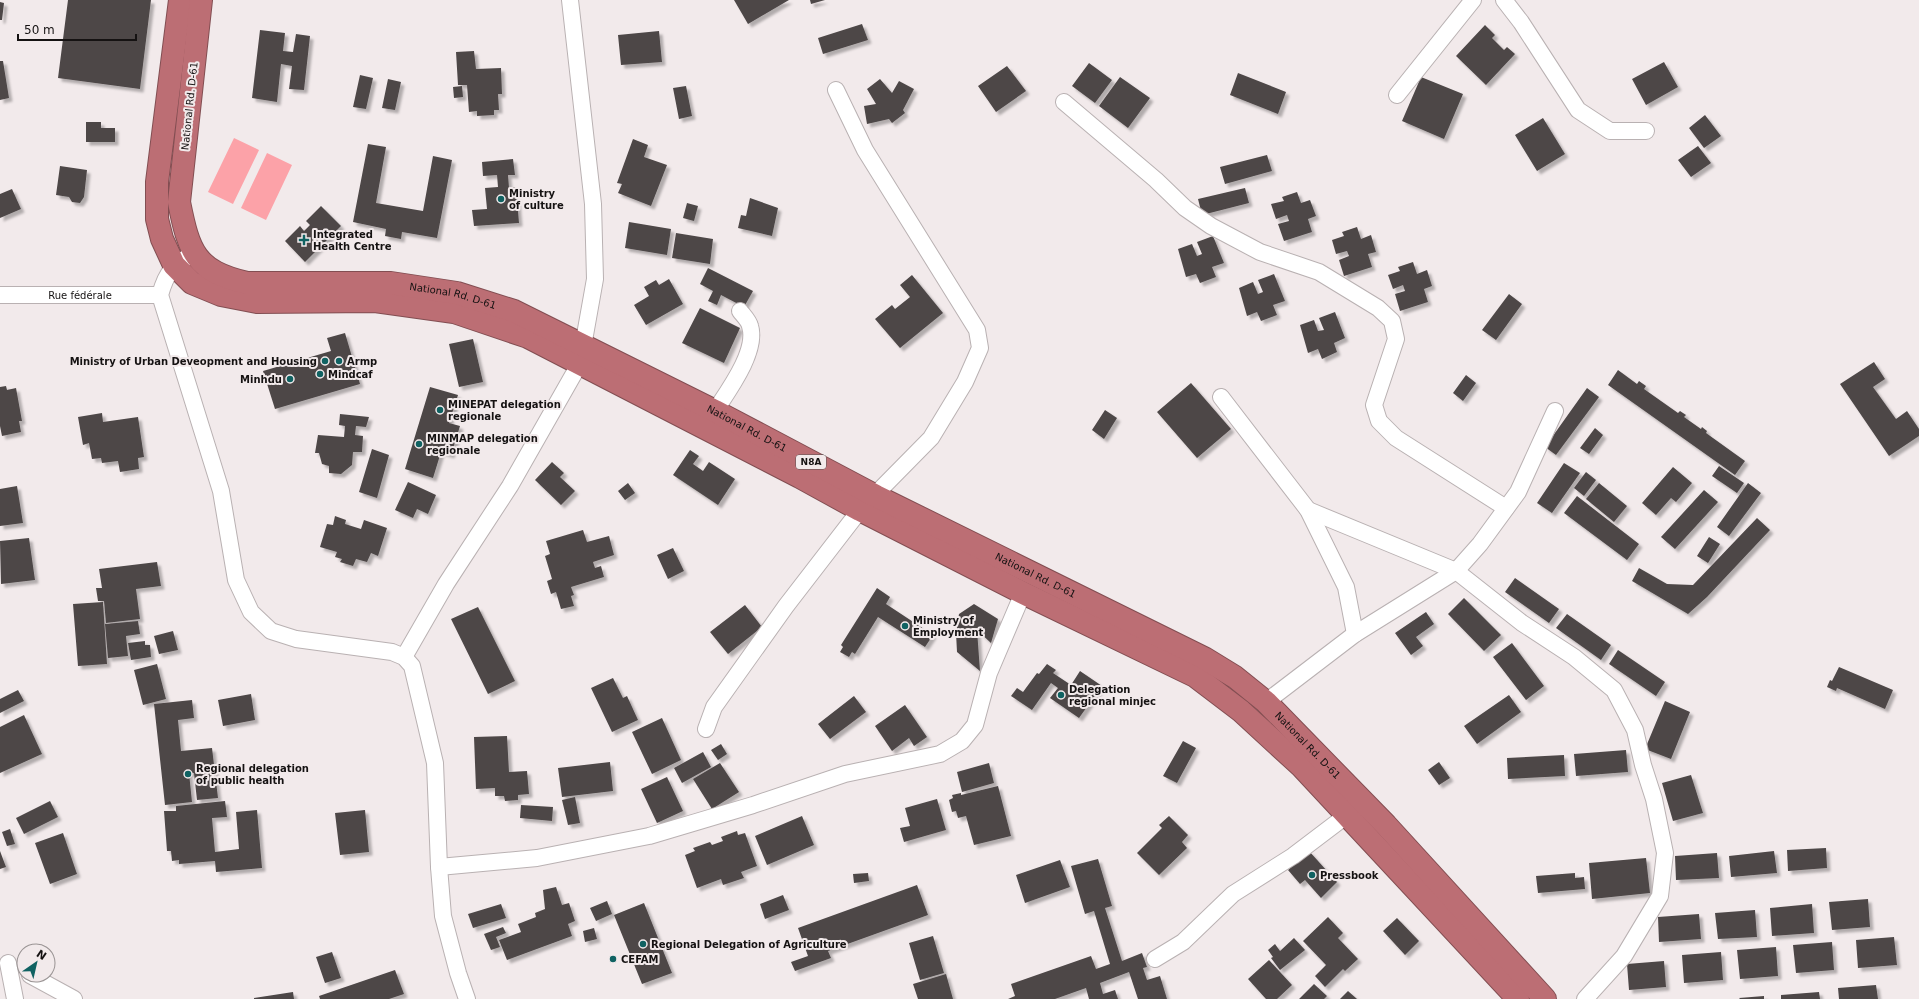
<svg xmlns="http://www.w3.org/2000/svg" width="1919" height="999" font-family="'DejaVu Sans',sans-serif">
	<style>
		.pitch { fill: #fca2a8 }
		.building { fill: #4d4747; filter: url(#shadow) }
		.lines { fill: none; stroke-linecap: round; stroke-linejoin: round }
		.minor-casing { stroke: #b9b1b2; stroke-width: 18 }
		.highway-casing { stroke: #824e52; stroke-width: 24 }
		.minor { stroke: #fff; stroke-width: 16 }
		.highway { stroke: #bc6e74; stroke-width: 22 }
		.poi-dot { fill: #106262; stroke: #f2eaeb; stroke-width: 1.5 }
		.labels { text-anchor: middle; stroke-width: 4; stroke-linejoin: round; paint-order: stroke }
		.shield { fill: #f2eaeb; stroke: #575353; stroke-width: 1 }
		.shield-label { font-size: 9px; font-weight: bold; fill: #151212 }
		.street-label { font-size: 10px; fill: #151212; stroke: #f2eaeb }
		.poi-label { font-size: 10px; font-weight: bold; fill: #151212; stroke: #f2eaeb; text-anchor: start }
	</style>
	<defs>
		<filter id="shadow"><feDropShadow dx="3.5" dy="3.5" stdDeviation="1" flood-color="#0004"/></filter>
	</defs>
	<rect width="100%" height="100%" fill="#f2eaeb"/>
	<path class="pitch" d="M234 138 259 150 233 204 208 192Z
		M267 153 292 165 266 220 241 208Z"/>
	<path class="building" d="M68 0H151L140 89 58 78Z
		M734 0H789L748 24Z
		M810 0H825L811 4Z
		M0 2 4 3 2 20H0Z
		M862 24 868 40 823 54 818 38Z
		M1485 25 1495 35 1492 38 1504 50 1507 47 1515 54 1486 85 1456 56Z
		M260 30 285 33 283 51 293 52 296 34 310 36 304 90 289 89 292 66 281 64 277 102 252 98Z
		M659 31 662 62 621 65 618 35Z
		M474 51 476 69 501 68 502 94H498L499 110H494V115L477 116V111L469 112 467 85H458L456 52Z
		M0 61H3L9 98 0 100Z
		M1664 62 1678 87 1646 105 1632 79Z
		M1089 63 1112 80 1095 103 1072 86Z
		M1007 66 1026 91 996 112 978 86Z
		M1238 73 1286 92 1278 114 1230 95Z
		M360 75 373 78 366 109 353 107Z
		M1120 77 1150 98 1128 128 1099 106Z
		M1421 77 1463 94 1444 139 1402 121Z
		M388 79 401 82 395 110 382 108Z
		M880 79 892 93 899 81 914 89 903 110 905 113 892 123 889 119 867 124 864 106 876 104 867 89Z
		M462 86 463 97 454 98 453 87Z
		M686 86 692 116 679 119 673 88Z
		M1705 115 1721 136 1704 148 1689 128Z
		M1543 118 1565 154 1537 171 1515 135Z
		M86 122H101V128H115V142H86Z
		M633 139 648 145 644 157 667 165 651 206 618 193 622 184 617 183Z
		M368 144 386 147 376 203 423 211 433 156 452 160 437 238 402 232 401 239 385 236 386 229 353 222Z
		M1698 146 1711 163 1691 177 1678 160Z
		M1267 155 1272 171 1225 184 1220 167Z
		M513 159 515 175H508L509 188 516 187 519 223 474 226 472 210 487 209 485 188 498 187 497 175 483 176 482 162Z
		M60 166 87 170 84 197 80 203 72 202 69 197 56 195Z
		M1245 188 1249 203 1202 215 1198 199Z
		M12 189 21 209 0 218V194Z
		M1297 192 1301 203 1310 200 1316 216 1308 219 1312 232 1284 241 1278 224 1289 221 1287 215 1276 219 1271 204 1284 201 1282 197Z
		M750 198 778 208 772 236 738 228 741 215 746 216Z
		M687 203 698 206 694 221 683 218Z
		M321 206 341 226 305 262 285 241 300 226 304 231 310 225 306 221Z
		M629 222 671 229 667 255 625 248Z
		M1357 227 1361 239 1371 235 1376 252 1368 254 1372 267 1344 276 1339 260 1349 256 1347 251 1336 254 1332 240 1344 236 1342 232Z
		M676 233 713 239 710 264 672 258Z
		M1213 236 1224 263 1212 267 1216 277 1200 283 1196 274 1186 277 1178 249 1192 244 1197 256 1202 254 1197 242Z
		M1413 262 1417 274 1427 270 1432 286 1424 289 1428 302 1400 311 1395 294 1405 291 1403 285 1393 289 1388 275 1400 271 1398 267Z
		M708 268 753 291 744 307 721 295 717 305 708 301 713 291 700 284Z
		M1274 274 1285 301 1273 305 1277 315 1261 321 1257 312 1247 316 1239 288 1253 282 1258 294 1263 292 1258 280Z
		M912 275 943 313 900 348 875 319 892 305 895 309 910 297 900 285Z
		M669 279 683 304 646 325 634 305 649 296 644 287 656 280 659 285Z
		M1509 294 1522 304 1496 340 1482 330Z
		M700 308 740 328 724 363 682 343Z
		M1335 312 1345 338 1334 343 1337 352 1322 359 1318 349 1308 353 1300 325 1314 320 1318 331 1324 330 1319 318Z
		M345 333 360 384 275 409 263 371 331 351 327 338Z
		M473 339 483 382 459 387 449 344Z
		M1874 362 1885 379 1873 387 1896 419 1907 411 1919 429V436L1889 456 1840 384Z
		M1618 370 1637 384 1639 381 1646 386 1644 389 1678 413 1680 411 1686 415 1684 417 1701 429 1702 427 1707 431 1706 433 1745 461 1735 475 1608 385Z
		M1466 375 1476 383 1463 401 1453 393Z
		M1191 383 1231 429 1197 458 1157 412Z
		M6 386 7 390 16 388 22 421H19L21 432 2 436 0 426V387Z
		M430 387 458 395 449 423 460 426 451 455 441 452 433 478 405 469Z
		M1587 388 1599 397 1556 455 1545 447Z
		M1105 410 1117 418 1104 439 1092 430Z
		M102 413 103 422 138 417 144 457 138 458 139 469 120 472 118 461 102 463 101 458 92 459 89 443 83 445 78 417Z
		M340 414 369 417 366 427 356 426 355 435 363 436 362 452H353L352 465 341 474 329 473V466L322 464 319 453H315L318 435 344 437 345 426 339 425Z
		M1595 428 1603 435 1589 454 1580 448Z
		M372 449 389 455 377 498 359 492Z
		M690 450 699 456 693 464 703 471 709 462 735 479 718 505 673 475Z
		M552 462 564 473 560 477 575 491 561 505 535 480Z
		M1564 463 1580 473 1552 513 1537 503Z
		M1719 466 1744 483 1737 493 1712 476Z
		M1673 467 1692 483 1676 502 1671 498 1656 515 1642 503Z
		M1586 472 1596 480 1584 496 1574 488Z
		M408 482 436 495 428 514 417 509 413 518 395 510Z
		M628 483 635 493 625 500 618 491Z
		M1599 483 1627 506 1614 522 1586 499Z
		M1748 483 1761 493 1729 536 1717 527Z
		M17 486 23 523 0 526V489Z
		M1704 490 1718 502 1675 549 1661 537Z
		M1577 496 1639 544 1627 560 1564 513Z
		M335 516 346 520 345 524 361 529 364 520 387 528 378 556 371 553 367 562 356 559 353 566 340 562 342 559 335 557 337 552 320 547 327 524 333 525Z
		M1757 518 1770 530 1707 597 1688 614 1632 581 1639 568 1667 584 1693 585Z
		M583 530 587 542 609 536 614 555 593 562 595 568 601 566 604 577 571 587 574 595 571 596 574 606 561 609 556 592 551 594 547 581 552 579 545 556 550 554 546 541Z
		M1709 537 1720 544 1708 563 1697 556Z
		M29 538 35 580 1 584 0 541Z
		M673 548 684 571 668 579 657 555Z
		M157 562 161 586 136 589 140 619 106 623 104 601H98L96 588H102L99 569Z
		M1515 578 1559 609 1549 623 1505 592Z
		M877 588 890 597 886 604 933 635 925 647 878 617 855 654 852 652 849 657 840 652 843 647 841 645Z
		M1464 598 1501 635 1484 651 1448 614Z
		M103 602 107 664 78 666 73 604Z
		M974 604 998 619 991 643 977 630 980 671 957 652 956 633 959 614Z
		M745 605 762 627 728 654 710 632Z
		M478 607 515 681 488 694 451 619Z
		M1426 612 1434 624 1416 637 1423 646 1411 655 1395 633Z
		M1567 614 1611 645 1601 660 1556 628Z
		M138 621 140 634 126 636 128 656 108 658 105 624Z
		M173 631 178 650 159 654 154 636Z
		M145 641V645H150L151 657 131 660 128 643Z
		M1512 643 1544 686 1526 700 1493 657Z
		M1618 650 1665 682 1656 696 1609 664Z
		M157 664 166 699 143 705 134 670Z
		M1047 664 1056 670 1053 673 1071 685 1080 671 1102 686 1079 718 1050 698 1058 688 1051 683 1032 710 1011 696 1017 688 1023 692 1037 673 1039 674Z
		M1839 667 1893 690 1885 709 1837 688 1836 691 1827 687 1830 680 1832 681Z
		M613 678 623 698 627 696 638 720 612 732 591 688Z
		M18 690 24 701 0 713V699Z
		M251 694 255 720 223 726 218 700Z
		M1509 695 1521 712 1477 744 1464 726Z
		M854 696 866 712 830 739 818 724Z
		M192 700 194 718 178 720 181 751 212 748 218 798 197 800 194 773H189L192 802 165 805 154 704Z
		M1665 701 1690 712 1671 759 1645 749Z
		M905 705 927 737 914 746 909 738 892 751 875 726Z
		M24 715 42 754 0 773V727Z
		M662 718 681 760 652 774 632 732Z
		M507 736 509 772 527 771 529 794 518 795V800L505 801 504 796H495V788L476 789 474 737Z
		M1183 741 1196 748 1177 783 1163 776Z
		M721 744 727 754 718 760 711 750Z
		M1626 750 1628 772 1576 776 1574 754Z
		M703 752 711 767 682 783 674 768Z
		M1564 755 1565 776 1508 779 1507 758Z
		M610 762 613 791 562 797 558 768Z
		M1439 762 1450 778 1439 785 1428 770Z
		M720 763 739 792 712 809 693 779Z
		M989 763 994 783 962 792 957 772Z
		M1691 775 1703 813 1673 821 1662 783Z
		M667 777 683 811 657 823 641 789Z
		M998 786 1011 836 974 845 966 816 958 818 956 811 952 812 949 800 953 798 952 795 961 793V795Z
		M575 797 580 823 568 825 562 800Z
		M937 799 946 830 904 842 900 828 910 826 905 808Z
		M50 801 58 817 24 834 16 818Z
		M225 801 227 817 212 818 215 852 239 849 236 812 257 810 262 868 216 872 215 861 179 864V860L172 861 171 851H167L164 811H176V806Z
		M521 805 553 807 552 821 520 818Z
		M365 810 369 852 340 855 335 813Z
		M802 816 814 845 767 865 755 836Z
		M1169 816 1188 835 1182 842 1187 848 1159 875 1137 853 1162 828 1159 825Z
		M10 829 15 844 7 846 2 832Z
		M737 831 738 835 745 833 757 866 741 872 744 878 723 885 721 879 697 888 685 855 695 851 693 848 710 842 712 845 723 841 721 837Z
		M63 833 77 874 50 884 35 843Z
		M1826 848 1827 868 1788 871 1787 850Z
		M0 851 6 867 0 869Z
		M1309 851 1337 882 1321 898 1305 880 1300 884 1288 870Z
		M1774 851 1777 873 1731 877 1729 856Z
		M1717 853 1719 878 1676 880 1675 856Z
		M1646 858 1650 893 1592 899 1589 863Z
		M1098 859 1112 906 1105 908 1122 961 1142 953 1147 967 1143 968 1147 980 1160 976 1167 999H1138L1129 972 1100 983 1103 994 1115 990 1118 999H1089L1086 988 1055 999H1008L1015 996 1011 984 1091 956 1096 969 1110 964 1094 911 1085 914 1071 866Z
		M1060 860 1070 887 1025 903 1016 875Z
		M868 873 869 881 854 883 853 874Z
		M1575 873V878L1584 877 1585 889 1538 893 1536 876Z
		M917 885 928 915 828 951 831 958 795 971 791 962 808 956 798 928Z
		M556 887 562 905 569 903 575 921 568 924 572 936 507 960 499 940 521 932 518 924 536 917 535 913 545 909 543 890Z
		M783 895 789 910 765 919 760 904Z
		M1868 899 1870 927 1832 930 1829 902Z
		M607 901 612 914 596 921 590 908Z
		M644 903 672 973 642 984 614 915Z
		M501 904 506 918 473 928 468 914Z
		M1812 904 1814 933 1772 936 1770 908Z
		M1755 910 1757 937 1718 939 1715 913Z
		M1699 914 1701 939 1659 942 1658 917Z
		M1328 917 1343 933 1338 938 1358 959 1345 971 1343 969 1325 987 1315 976 1326 965 1303 941Z
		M1397 918 1419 941 1405 955 1383 931Z
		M503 927 506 933 496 937 500 947 491 950 484 934Z
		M594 928 597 939 585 942 583 931Z
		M933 936 944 973 920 980 909 943Z
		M1894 937 1897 965 1858 968 1856 940Z
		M1294 938 1305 950 1280 970 1271 958 1273 957 1268 950 1275 944 1280 951Z
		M1832 942 1834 970 1796 973 1793 945Z
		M1776 947 1778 976 1740 979 1737 950Z
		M332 952 341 978 325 983 316 957Z
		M1721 952 1723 980 1684 983 1682 955Z
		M1269 960 1292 985 1277 999H1266L1248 979Z
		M1664 961 1666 987 1629 990 1627 964Z
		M395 970 404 994 389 999H320L319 996Z
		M946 974 953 999H918L913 984Z
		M1314 984 1327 996 1324 999H1299Z
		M1876 985 1878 999H1839L1838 988Z
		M1348 991 1357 999H1340Z
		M293 992 294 999H254V998Z
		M1819 992 1820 999H1781V995Z
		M1764 996V999H1740L1739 998Z"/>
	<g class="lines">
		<defs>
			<g id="minor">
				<path d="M1504 0 1521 22 1578 110 1610 131H1646"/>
				<path d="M1397 95 1473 0"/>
				<path d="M1064 102 1156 180 1185 208 1211 226 1260 252 1319 272 1378 308 1392 321 1396 339 1374 405 1379 421 1396 438 1506 508"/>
				<path d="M195 252C173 266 167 270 160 295L221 491 236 580 251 612 271 631 296 639 392 652 404 657 412 666 435 763 439 867 443 916 458 973 467 999"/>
				<path id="s1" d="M0 295H160"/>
				<path d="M1221 397 1308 510 1346 587 1355 634"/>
				<path d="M715 411C728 391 758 351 750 326 749 321 743 315 740 311"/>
				<path d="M1308 510 1456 571 1522 623 1574 657 1614 690 1635 730 1643 765 1654 799 1665 853 1660 896 1624 956 1585 999"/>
				<path d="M404 657 446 584 510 486 580 363 595 279 593 204 570 0"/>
				<path d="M1266 702 1355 634 1456 571 1480 544 1518 492 1555 411"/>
				<path d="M706 729 714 707 786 606 860 510 931 438 965 382 980 348 977 330 865 150 836 90"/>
				<path d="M439 867 537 858 649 836 753 805 845 774 940 754 962 741 975 725 989 673 1023 593"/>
				<path d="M1155 959 1183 942 1233 894 1293 856 1355 809"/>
				<path d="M8 963 15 999"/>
				<path d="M30 975 74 999"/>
			</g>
			<g id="highway">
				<path d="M180 0 157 182V219L162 239 174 265 192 283 221 295 257 302 375 301 454 312 528 337 800 477 860 510 1023 593 1195 676 1241 711 1302 767 1518 999"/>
				<path id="s2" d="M201 0 179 202C189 252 195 271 247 283H391L457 293 514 311 715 411 876 496 1204 658 1235 677 1266 702 1386 825 1545 999"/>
			</g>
		</defs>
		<use href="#minor" class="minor-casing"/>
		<use href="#highway" class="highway-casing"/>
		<use href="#minor" class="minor"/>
		<use href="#highway" class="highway"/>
	</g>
	<g class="poi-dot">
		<circle cx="501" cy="199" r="4"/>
		<path d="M302 234h4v4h4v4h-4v4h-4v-4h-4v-4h4z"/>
		<circle cx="325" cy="361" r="4"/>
		<circle cx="339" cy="361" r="4"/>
		<circle cx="320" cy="374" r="4"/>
		<circle cx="290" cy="379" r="4"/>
		<circle cx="440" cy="410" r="4"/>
		<circle cx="419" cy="444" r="4"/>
		<circle cx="905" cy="626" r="4"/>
		<circle cx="1061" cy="695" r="4"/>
		<circle cx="188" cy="774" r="4"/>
		<circle cx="1312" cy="875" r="4"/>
		<circle cx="643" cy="944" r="4"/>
		<circle cx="613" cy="959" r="4"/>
	</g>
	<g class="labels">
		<rect class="shield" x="796" y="455" width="30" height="14" rx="3"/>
		<g class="shield-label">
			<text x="811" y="465">N8A</text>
		</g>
		<g class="street-label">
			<text transform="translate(189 106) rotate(-84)" y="4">National Rd. D-61</text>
			<text dy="4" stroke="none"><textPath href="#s1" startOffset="80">Rue fédérale</textPath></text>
			<text dy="4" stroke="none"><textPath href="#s2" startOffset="526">National Rd. D-61</textPath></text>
			<text dy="4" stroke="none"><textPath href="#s2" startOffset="850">National Rd. D-61</textPath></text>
			<text dy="4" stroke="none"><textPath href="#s2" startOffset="1174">National Rd. D-61</textPath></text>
			<text dy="4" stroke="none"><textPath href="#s2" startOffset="1498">National Rd. D-61</textPath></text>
		</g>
		<g class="poi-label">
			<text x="509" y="197">Ministry<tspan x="509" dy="12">of culture</tspan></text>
			<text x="313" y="238">Integrated<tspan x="313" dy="12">Health Centre</tspan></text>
			<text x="317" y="365" text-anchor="end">Ministry of Urban Deveopment and Housing</text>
			<text x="347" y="365">Armp</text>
			<text x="328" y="378">Mindcaf</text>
			<text x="282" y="383" text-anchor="end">Minhdu</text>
			<text x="448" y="408">MINEPAT delegation<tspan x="448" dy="12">regionale</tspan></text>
			<text x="427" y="442">MINMAP delegation<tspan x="427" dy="12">regionale</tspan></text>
			<text x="913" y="624">Ministry of<tspan x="913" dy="12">Employment</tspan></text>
			<text x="1069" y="693">Delegation<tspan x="1069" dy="12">regional minjec</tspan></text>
			<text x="196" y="772">Regional delegation<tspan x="196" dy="12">of public health</tspan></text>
			<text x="1320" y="879">Pressbook</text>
			<text x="651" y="948">Regional Delegation of Agriculture</text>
			<text x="621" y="963">CEFAM</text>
		</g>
	</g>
	<g transform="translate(36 963) rotate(34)"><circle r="19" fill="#f2eaeb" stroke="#9a9494"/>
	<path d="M0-3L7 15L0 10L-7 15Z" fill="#106262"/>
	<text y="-6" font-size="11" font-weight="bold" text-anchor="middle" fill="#151212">N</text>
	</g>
	<path d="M18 34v6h118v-6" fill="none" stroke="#151212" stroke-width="2"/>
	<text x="24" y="34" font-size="12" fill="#151212" stroke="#f2eaeb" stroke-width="3" paint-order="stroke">50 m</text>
</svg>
